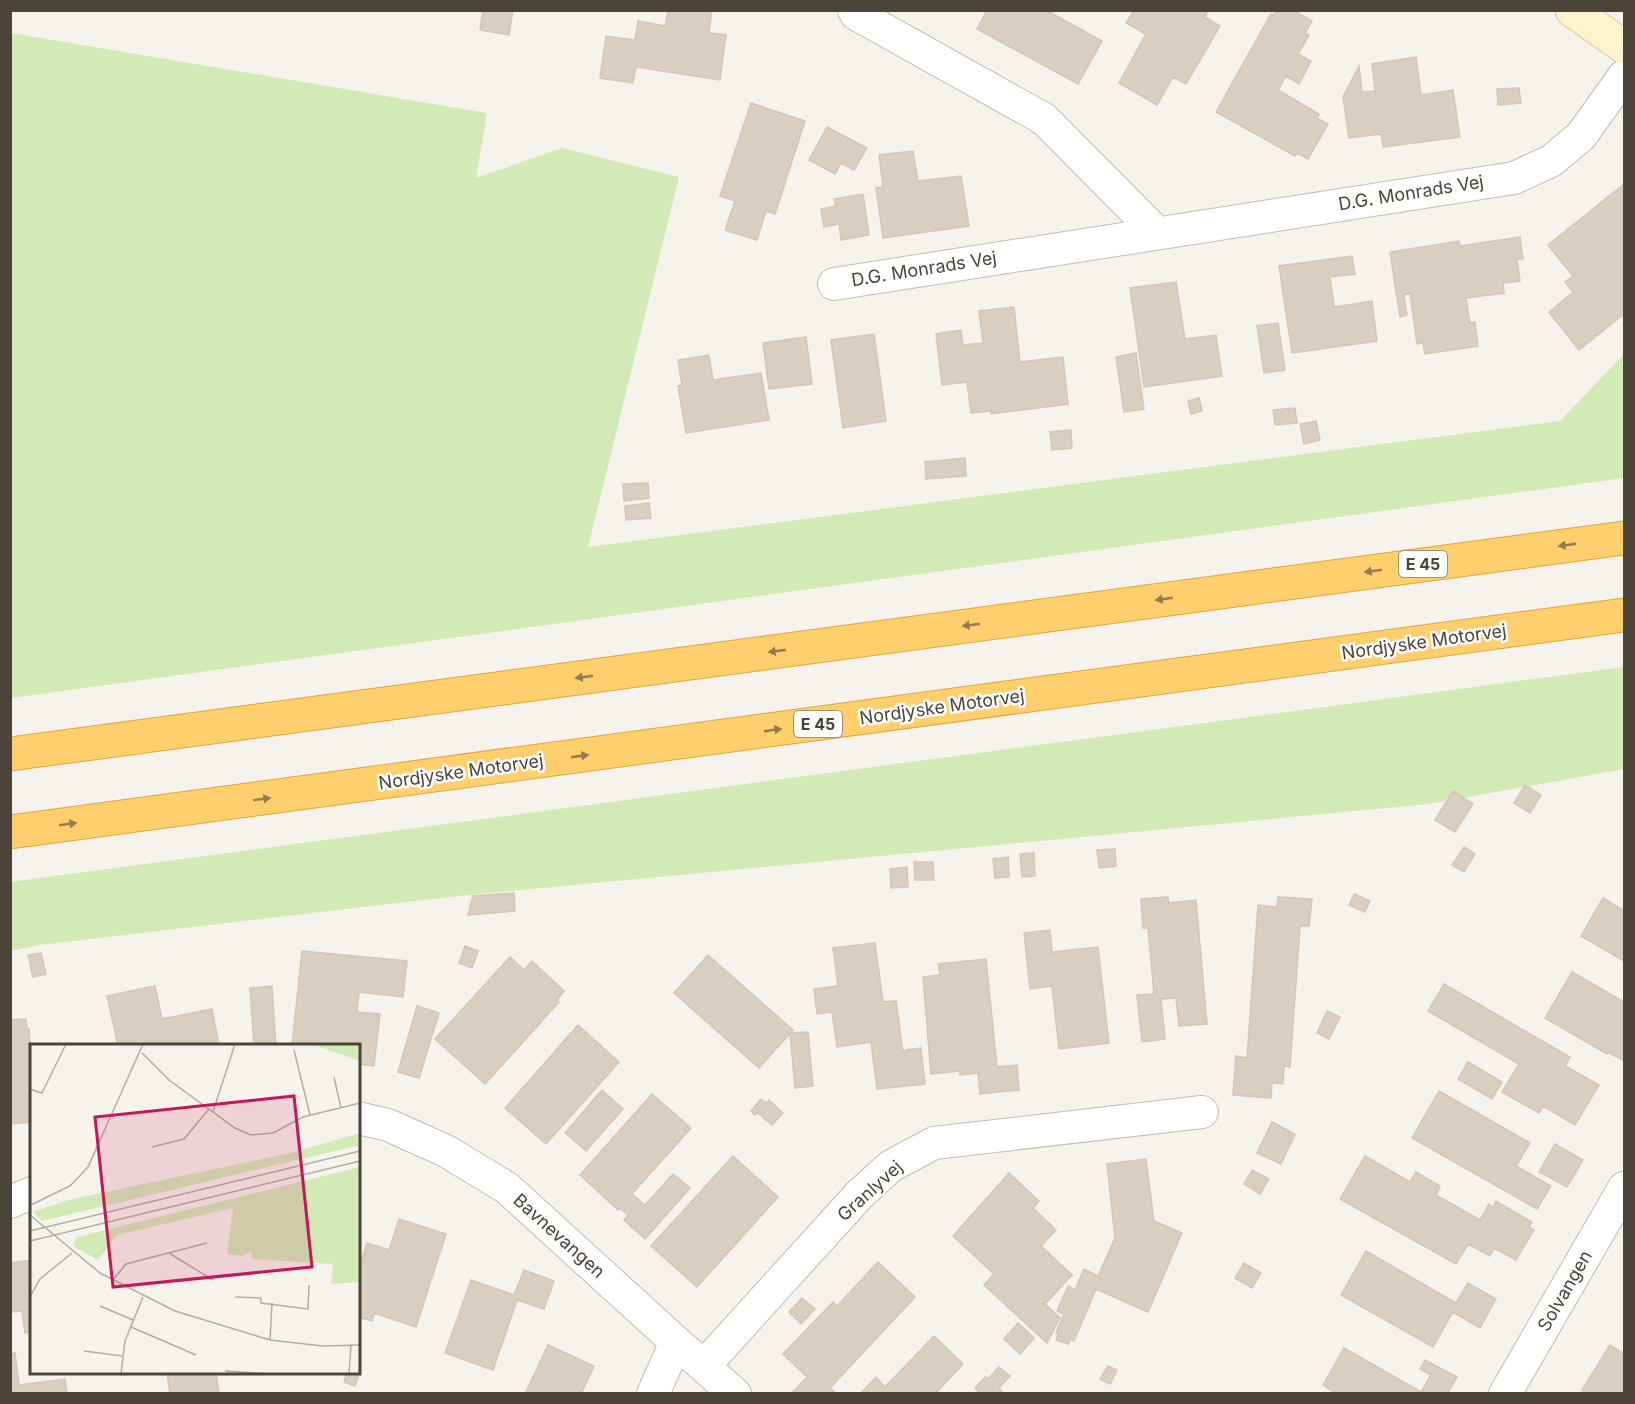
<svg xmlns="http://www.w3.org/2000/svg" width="1635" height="1404" font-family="Inter,sans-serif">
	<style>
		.green { fill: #d2eab5 }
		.building { fill: #d8cfc1; stroke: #d3c7b4; stroke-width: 1.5 }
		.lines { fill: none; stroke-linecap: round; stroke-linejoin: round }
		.street-casing { stroke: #c2bbae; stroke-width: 34 }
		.secondary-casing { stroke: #d6c79b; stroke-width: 35 }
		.highway-casing { stroke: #e0a43c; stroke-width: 35 }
		.street { stroke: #fff; stroke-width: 32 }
		.secondary { stroke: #fff3cd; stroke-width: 33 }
		.highway { stroke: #ffcf6e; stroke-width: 33 }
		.oneway { fill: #937c4e }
		.labels { text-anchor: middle; stroke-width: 5; stroke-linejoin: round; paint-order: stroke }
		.shield { fill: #fff; stroke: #817c74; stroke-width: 1.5 }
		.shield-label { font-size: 16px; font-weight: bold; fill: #4b4439 }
		.street-label { font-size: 18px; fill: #4b4439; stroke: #fff }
		.inset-road { fill: none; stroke: #b2ada4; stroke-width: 1.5 }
		.view { fill: #c2185b; fill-opacity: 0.15; stroke: #c2185b; stroke-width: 3 }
		.inset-edge { fill: none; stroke: #4b4439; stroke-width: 3 }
	</style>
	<rect width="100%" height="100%" fill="#f6f3ec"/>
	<path class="green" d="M11 33 487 113 476 178 562 148 679 177 588 547 1560 421 1624 354V478L11 698Z
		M1624 667V769L1429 804 458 896 39 945 11 951 10 882Z"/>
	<path class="building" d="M483 10H513L509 35 480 30Z
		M668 10H712L709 33 726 35 720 80 636 67 633 83 600 78 606 36 635 40 638 21 665 26Z
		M987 10H1046L1102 41 1078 84 977 29Z
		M1134 10H1208L1205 17 1220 26 1186 84 1173 77 1157 105 1119 83 1146 34 1126 23Z
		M1276 10H1293L1312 21 1305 33 1309 35 1298 54 1311 61 1299 84 1286 76 1278 90 1319 114 1317 118 1328 124 1308 159 1297 153 1295 156 1216 112 1271 14 1274 15Z
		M1416 57 1421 95 1453 90 1460 137 1383 147 1381 134 1349 138 1343 97 1359 66 1362 92 1375 91 1372 64Z
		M1519 88 1521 103 1498 105 1497 89Z
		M751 103 805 121 775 214 766 211 757 240 725 230 735 201 720 196Z
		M827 127 867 148 854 170 841 163 835 174 809 160Z
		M913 151 918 181 961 176 969 226 883 238 876 188 883 187 879 155Z
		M1624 184V314L1579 350 1549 312 1573 292 1565 282 1573 276 1548 245Z
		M863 194 869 235 841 240 839 224 824 227 821 209 836 206 834 199Z
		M1520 237 1523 259H1517L1520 281 1503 283 1504 293 1466 298 1470 323 1475 322 1478 346 1425 354 1423 343 1417 344 1410 293 1404 295 1407 315 1400 317 1390 252 1459 241 1460 246Z
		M1352 256 1355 274 1330 277 1334 307 1372 301 1377 341 1292 353 1279 266Z
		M1176 282 1185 339 1216 335 1222 376 1144 387 1130 288Z
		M1014 307 1020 362 1063 357 1068 404 991 414V411L971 413 967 382 942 385 936 334 961 330 963 345 983 343 979 311Z
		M1278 323 1285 370 1264 373 1257 326Z
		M874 334 886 421 843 428 831 340Z
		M806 337 812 384 769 389 763 343Z
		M1136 353 1144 409 1124 412 1116 357Z
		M709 355 713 380 761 373 769 420 686 433 678 386 682 385 678 360Z
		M1199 398 1202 411 1191 414 1188 401Z
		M1295 408 1297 423 1275 425 1273 410Z
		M1316 421 1320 440 1304 444 1300 424Z
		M1071 430 1072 448 1052 450 1050 432Z
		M965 458 966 476 926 479 925 462Z
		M648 483 649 498 624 501 623 484Z
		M649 503 651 518 626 520 625 506Z
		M1525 785 1541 795 1530 813 1514 803Z
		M1453 791 1473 804 1455 832 1435 820Z
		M1464 847 1475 854 1464 872 1452 865Z
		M1115 849 1116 866 1099 868 1097 850Z
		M1034 853 1035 876 1022 877 1020 854Z
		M1008 857 1009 877 995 878 993 859Z
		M914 862H933L934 880H915Z
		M907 867 908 887 891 888 890 869Z
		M514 893 515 911 468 915 473 896Z
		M1354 894 1370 901 1365 912 1349 905Z
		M1168 897 1169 903 1196 900 1207 1024 1179 1026 1176 998 1161 999 1165 1039 1142 1042 1137 995 1154 994 1148 928H1143L1141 899Z
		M1278 897 1312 899 1309 926H1300L1290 1067 1284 1066 1283 1084 1272 1083 1271 1098 1233 1095 1236 1056 1247 1058 1258 905 1277 907Z
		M1603 898 1624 911V961L1581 936Z
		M1050 930 1052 952 1098 947 1109 1043 1059 1049 1052 986 1030 989 1024 933Z
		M875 943 883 1002 896 1001 903 1052 906 1051V1050L921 1048 925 1084 877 1089 871 1042 837 1047 832 1012 817 1014 814 989 838 986 833 948Z
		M465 946 478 951 472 968 459 963Z
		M302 951 407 961 403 997 359 992 357 1012 380 1014 374 1066 358 1064V1046H292Z
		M41 953 46 974 33 977 28 955Z
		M708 955 793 1030 759 1068 674 993Z
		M510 957 524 970 532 961 564 991 557 1000 559 1002 485 1084 435 1039Z
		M986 959 997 1067 1017 1065 1019 1090 980 1094 978 1073 960 1075V1071L931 1074 923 977 940 975 938 964Z
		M1572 972 1624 1002V1061L1608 1052 1607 1054 1545 1018Z
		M1444 984 1570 1057 1565 1066 1599 1085 1575 1125 1543 1106 1539 1113 1502 1092 1519 1064 1428 1011Z
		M155 986 162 1019 212 1009 219 1046H118L107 996Z
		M272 986 276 1046H254L250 988Z
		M417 1006 439 1013 419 1078 398 1072Z
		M1327 1011 1340 1017 1329 1039 1317 1033Z
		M26 1019 27 1030 29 1029 32 1073V1122L10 1124V1020Z
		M578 1025 619 1062 546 1144 505 1108Z
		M808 1032 813 1086 795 1088 790 1033Z
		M1468 1062 1502 1082 1492 1099 1458 1079Z
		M602 1090 623 1109 586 1151 565 1133Z
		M1439 1091 1530 1143 1516 1166 1551 1186 1537 1209 1412 1138Z
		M652 1094 691 1128 632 1194 645 1205 673 1174 690 1188 645 1239 624 1220 628 1215 619 1208 618 1210 580 1175Z
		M761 1099 766 1103 769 1100 783 1113 772 1125 758 1113 755 1115 751 1111Z
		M1272 1122 1295 1134 1281 1164 1257 1153Z
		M1555 1144 1583 1160 1567 1187 1539 1172Z
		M733 1156 778 1197 697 1287 651 1246Z
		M1365 1156 1410 1182 1416 1172 1440 1186 1436 1195 1480 1220 1489 1204 1493 1207 1496 1201 1532 1222 1529 1227 1534 1230 1516 1260 1494 1248 1490 1256 1468 1244 1456 1264 1340 1199Z
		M1146 1159 1154 1221 1182 1233 1148 1312 1096 1289 1074 1341 1071 1339 1068 1344 1056 1340 1058 1334 1056 1333 1064 1314 1057 1311 1068 1286 1075 1290 1084 1269 1098 1276 1115 1238 1107 1164Z
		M1252 1170 1269 1179 1260 1194 1244 1184Z
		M1009 1173 1039 1201 1033 1208 1056 1230 1041 1246 1072 1275 1045 1304 1060 1318 1047 1343 984 1285 994 1274 953 1236Z
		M399 1219 446 1234 416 1327 374 1313 372 1321 358 1317V1270L367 1243 389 1250Z
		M1366 1251 1456 1303 1468 1283 1496 1299 1480 1328 1453 1312 1433 1347 1341 1295Z
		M32 1260V1332L25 1333 22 1311 10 1312V1263Z
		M878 1262 915 1297 830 1388 837 1394H791L807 1377 783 1354 833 1302 837 1306Z
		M1244 1263 1261 1273 1252 1288 1235 1278Z
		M524 1270 554 1281 544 1309 517 1300 493 1370 445 1353 471 1280 514 1295Z
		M802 1298 815 1309 801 1324 789 1312Z
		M1018 1323 1034 1338 1020 1354 1004 1339Z
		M934 1336 963 1364 935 1394H860L876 1377 885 1387Z
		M548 1345 594 1366 581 1394H525Z
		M1610 1345 1624 1354V1394H1588L1582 1390Z
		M1344 1348 1421 1392 1431 1375 1420 1369 1425 1360 1457 1377 1447 1394H1337L1323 1385Z
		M15 1353 19 1385 65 1379 67 1394H10V1354Z
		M1108 1366 1117 1370 1110 1384 1100 1379Z
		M999 1367 1010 1376 999 1388 1002 1392 1001 1394H981L975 1388 985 1377 988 1379Z
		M358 1371H360L355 1386 344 1382 347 1372H358Z
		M167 1372H216L219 1394H170Z"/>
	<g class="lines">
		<defs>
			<path id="street" d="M854 10 856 14 1044 119 1156 232
				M834 284 1514 178 1551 161 1581 136 1624 76
				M358 1118 388 1125 446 1151 507 1188 676 1342 735 1394
				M10 1202 32 1193
				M704 1366 860 1194 891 1166 934 1143 1202 1112
				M653 1394 676 1342
				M1505 1394 1624 1188"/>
			<path id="secondary" d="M1572 10 1624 47"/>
			<path id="highway" d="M10 754 1624 538
				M10 832 1624 615"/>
		</defs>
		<use href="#street" class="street-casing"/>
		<use href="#secondary" class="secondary-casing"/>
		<use href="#highway" class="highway-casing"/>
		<use href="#street" class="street"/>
		<use href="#secondary" class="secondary"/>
		<use href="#highway" class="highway"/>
	</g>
	<defs><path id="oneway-solid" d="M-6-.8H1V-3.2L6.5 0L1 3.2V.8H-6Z" transform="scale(1.5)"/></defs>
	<g class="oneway">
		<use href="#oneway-solid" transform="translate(1567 545) rotate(172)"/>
		<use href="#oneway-solid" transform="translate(1373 571) rotate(172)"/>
		<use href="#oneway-solid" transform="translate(1164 599) rotate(172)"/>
		<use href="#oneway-solid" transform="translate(971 625) rotate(172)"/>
		<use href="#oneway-solid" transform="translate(777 651) rotate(172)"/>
		<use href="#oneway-solid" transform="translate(584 677) rotate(172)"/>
		<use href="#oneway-solid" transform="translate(773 730) rotate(-8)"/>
		<use href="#oneway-solid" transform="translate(580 756) rotate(-8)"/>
		<use href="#oneway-solid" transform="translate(262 799) rotate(-8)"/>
		<use href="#oneway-solid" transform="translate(68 824) rotate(-8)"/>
	</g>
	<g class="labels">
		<g class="shield">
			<rect x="1399" y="551" width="48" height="26" rx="4.5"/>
			<rect x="794" y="711" width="48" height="26" rx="4.5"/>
		</g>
		<g class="shield-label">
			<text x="1423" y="570">E 45</text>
			<text x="818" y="730">E 45</text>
		</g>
		<g class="street-label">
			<text transform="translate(1411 193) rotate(-9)" y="6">D.G. Monrads Vej</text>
			<text transform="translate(924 269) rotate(-9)" y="6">D.G. Monrads Vej</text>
			<text transform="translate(1424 642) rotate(-8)" y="6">Nordjyske Motorvej</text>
			<text transform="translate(942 707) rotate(-8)" y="6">Nordjyske Motorvej</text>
			<text transform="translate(461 772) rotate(-8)" y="6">Nordjyske Motorvej</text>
			<text transform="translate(870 1191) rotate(-42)" y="6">Granlyvej</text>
			<text transform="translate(559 1236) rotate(42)" y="6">Bavnevangen</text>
			<text transform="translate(1565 1291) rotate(-60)" y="6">Solvangen</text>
		</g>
	</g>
	<g transform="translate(30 1044)">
		<rect width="330" height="330" fill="#f6f3ec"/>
		<path d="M287 0H330V17L290 3ZM330 89V101L12 177 3 168 38 156 265 108ZM330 123V238L301 240 303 220 221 215 222 207 212 212 197 210 203 164 87 191 68 216 43 202 47 193Z" fill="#d2eab5"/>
		<path class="inset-road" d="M264 6 280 71M112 9 139 36 205 84 221 91 243 89 273 73 330 59M304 33 311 64M0 45 12 49 36 0M183 68 205 0M122 103 154 95 179 65M1 161 40 142 58 123 113 0M0 171 70 229 145 267 240 296 293 302 330 301M0 187 330 107M0 197 330 117M139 209 183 236M82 237 96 220 177 199M0 253 10 235 42 209M205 253 231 254V259L278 265 279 241M70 262 103 276M101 283 166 311M240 296 242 259M54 307 92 312M195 327 241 330M91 330 95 297 113 253M319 330 321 301"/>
		<path class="view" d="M264 52 282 223 83 243 65 73Z"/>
		<rect width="330" height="330" class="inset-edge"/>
	</g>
	<rect width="1635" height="1404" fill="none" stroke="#4b4439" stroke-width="24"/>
</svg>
